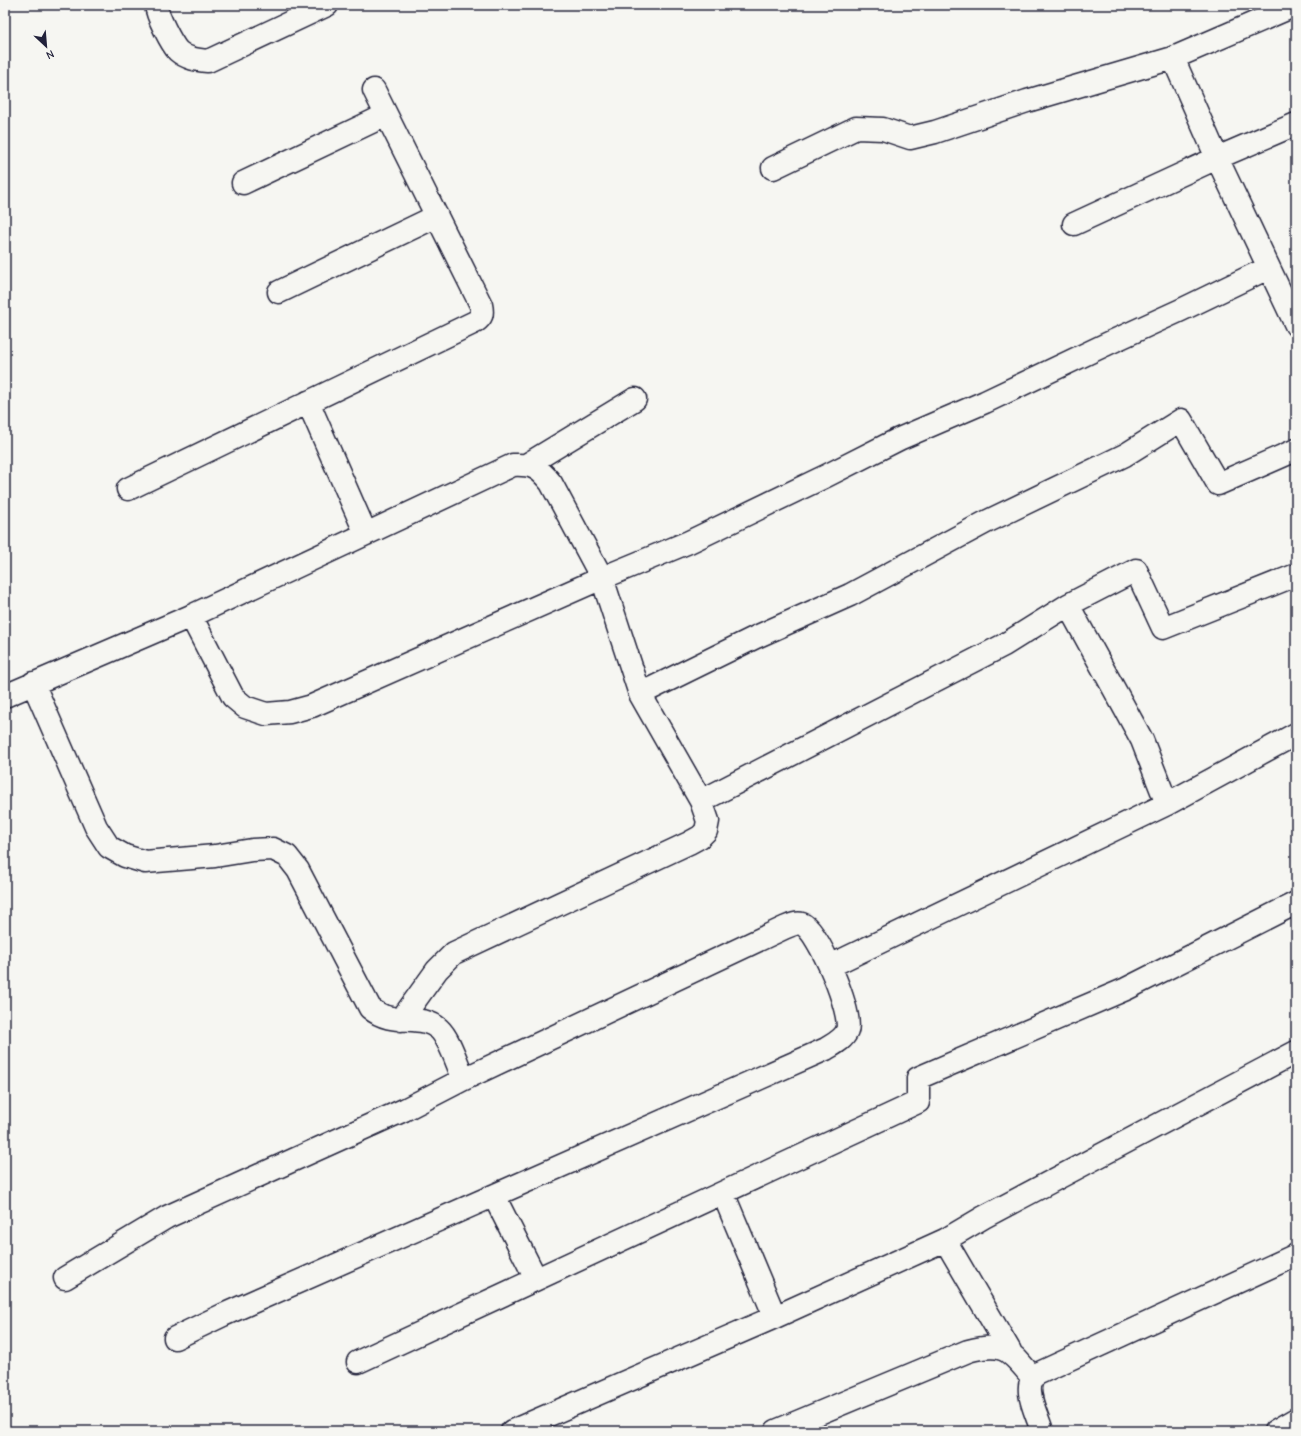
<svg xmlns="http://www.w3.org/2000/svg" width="1301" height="1436" font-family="'Comic Neue',sans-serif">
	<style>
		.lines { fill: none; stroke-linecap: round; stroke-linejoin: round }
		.minor-casing { stroke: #22223b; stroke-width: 25 }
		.minor { stroke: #f6f6f2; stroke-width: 22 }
	</style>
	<rect width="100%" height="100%" fill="#f6f6f2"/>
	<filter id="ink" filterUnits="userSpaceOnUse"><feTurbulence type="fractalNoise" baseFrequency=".025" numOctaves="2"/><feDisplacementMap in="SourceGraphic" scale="8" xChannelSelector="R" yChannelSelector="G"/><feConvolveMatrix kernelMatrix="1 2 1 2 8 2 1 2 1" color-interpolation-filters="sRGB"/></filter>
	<g filter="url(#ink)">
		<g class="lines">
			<defs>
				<path id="minor" d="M156 5C157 16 171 43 178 51 187 59 198 60 208 61L327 5
					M1296 5 1173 58 1217 158 1296 325
					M773 168 856 128 883 129 910 138 935 132 1027 101 1173 58
					M243 183 386 115
					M1074 224 1217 158 1296 124
					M279 292 437 216
					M308 402 366 534
					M528 464 635 399
					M128 489 475 322C482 317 483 314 481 305L374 90
					M1068 605 1136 570 1163 628 1296 575
					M191 616 233 697 245 707 266 714 290 712 312 706 602 578 640 694 701 801 708 821 706 831 700 837 689 843 454 953 437 970 401 1020
					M33 683 96 827 109 847 125 856 145 862 215 856 252 850 273 849 287 856 298 870 370 1008C393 1028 421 1012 439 1029 450 1039 457 1065 464 1079
					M640 694 756 637 850 595 986 522 1125 455 1181 420 1218 484 1296 450
					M5 696 191 616 513 465C533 464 539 468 551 483L602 578 689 542 826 476 899 439 985 402 1109 343 1181 310 1268 268
					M701 801 1004 645 1068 605 1142 740 1167 804
					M830 966 1167 804 1296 734
					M723 1193 775 1317
					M494 1196 536 1279
					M945 1240 1010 1351
					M65 1278 167 1217 404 1110 464 1079 784 928C789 926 796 922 802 924 818 929 854 1016 847 1031 843 1040 834 1044 826 1049L223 1315 175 1338
					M358 1362 918 1102V1078L1126 989 1296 903
					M512 1431 775 1317 945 1240 984 1217 1296 1052
					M776 1431 968 1351C1005 1341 1010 1351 1032 1377
					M1040 1431 1041 1428C1036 1412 1021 1385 1037 1374L1296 1255
					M1275 1431 1296 1419"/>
			</defs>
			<use href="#minor" class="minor-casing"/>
			<use href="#minor" class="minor"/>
		</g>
	</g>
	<rect width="1301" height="1436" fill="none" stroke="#f6f6f2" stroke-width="20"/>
	<rect x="10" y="10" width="1281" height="1416" fill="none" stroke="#22223b" stroke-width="1.5" filter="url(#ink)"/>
	<g transform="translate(46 46) rotate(154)" stroke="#f6f6f2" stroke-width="3" paint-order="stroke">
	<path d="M0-3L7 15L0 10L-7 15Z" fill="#22223b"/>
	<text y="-6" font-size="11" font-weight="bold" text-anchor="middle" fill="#22223b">N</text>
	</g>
</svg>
